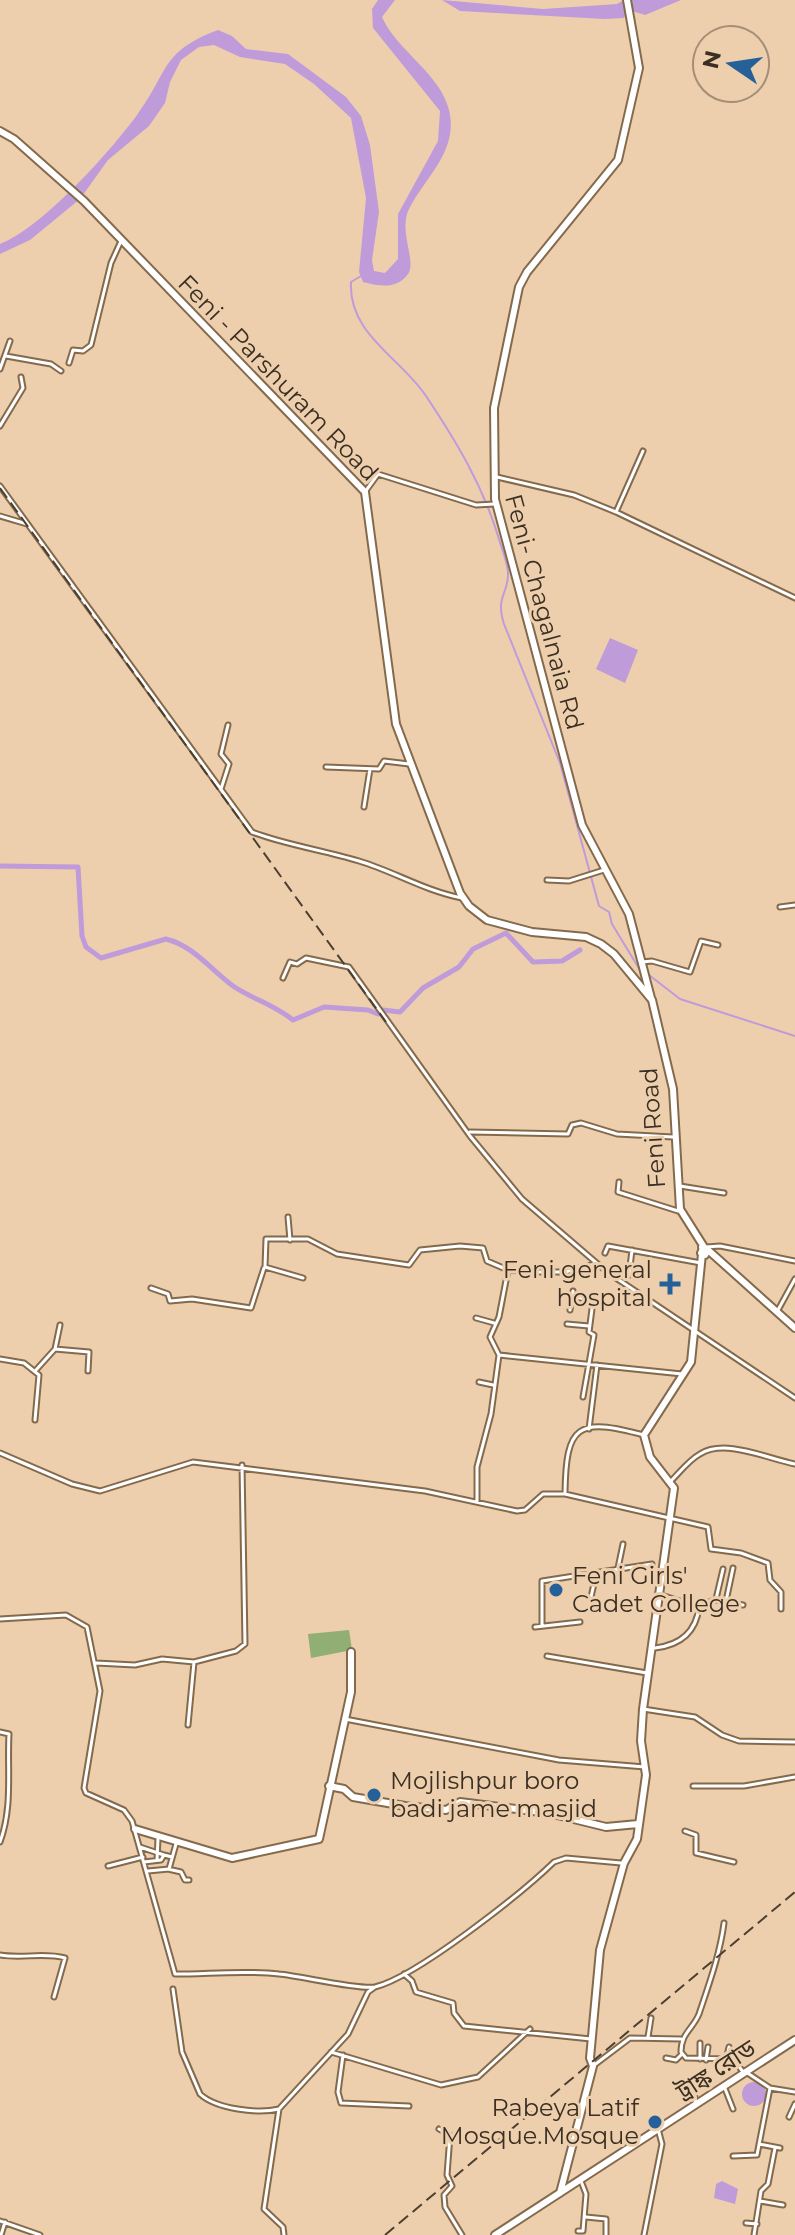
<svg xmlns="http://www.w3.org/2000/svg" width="795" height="2235" font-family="Montserrat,'Noto Sans Bengali',sans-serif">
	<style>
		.green { fill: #91af74 }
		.water { fill: #bf9bd9 }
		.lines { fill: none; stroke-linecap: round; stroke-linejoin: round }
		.stream { stroke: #bf9bd9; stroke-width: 2 }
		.river { stroke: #bf9bd9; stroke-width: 5 }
		.street-casing { stroke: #846a4c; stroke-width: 7 }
		.secondary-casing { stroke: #846a4c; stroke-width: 10 }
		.street { stroke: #fff; stroke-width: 3 }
		.secondary { stroke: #fff; stroke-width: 6 }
		.rail { stroke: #4c3f30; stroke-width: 2; stroke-dasharray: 12 6; stroke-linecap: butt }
		.poi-dot { fill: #266098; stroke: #edcfae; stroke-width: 3 }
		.labels { text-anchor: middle; stroke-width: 6; stroke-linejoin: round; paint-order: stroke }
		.street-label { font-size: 24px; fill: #3a2f22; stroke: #edcfae }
		.poi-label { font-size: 24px; fill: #3a2f22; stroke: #edcfae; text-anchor: end }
	</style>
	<rect width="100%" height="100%" fill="#edcfae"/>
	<path class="green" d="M349 1630 352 1650 311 1658 308 1634Z"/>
	<path class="water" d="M378 0H395L382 17C397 51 440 73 449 110 459 151 425 177 409 209 398 231 417 261 408 274 397 290 378 286 363 282L359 272 366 198 351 118 314 84 285 64 240 57 214 45 199 47 181 60 170 82 165 103 149 126 108 160 80 199 30 240 0 254V244C43 227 109 153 137 115 170 70 160 52 218 30L232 36 246 49 288 54 346 97 361 116 370 145 379 212 372 260 374 271 385 273 398 259V214L438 141 440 111 373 28 372 9Z
		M442 0 543 9 617 4 624 0H681L645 15 632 11 623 18 605 19 460 11Z
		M610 638 638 650 625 683 596 669Z
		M742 2094a12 12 0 1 1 24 0a12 12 0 1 1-24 0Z
		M722 2181 738 2189 735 2204 714 2198 716 2184Z"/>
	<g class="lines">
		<path class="stream" d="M361 276 351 282C348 334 401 358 426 396 456 441 482 484 498 536 501 547 507 560 508 572 509 594 495 596 504 624L560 763 599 906 609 912 612 924 643 975
			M649 975 680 999 795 1036"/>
		<path class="river" d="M0 866 78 867 82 936 86 947 101 958 166 939C194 946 211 970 233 986 252 999 273 1004 293 1020L324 1007 368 1010 378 1014 383 1010 400 1012 423 988 459 967 473 949 506 933 533 962 562 961 580 950"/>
		<defs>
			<path id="street" d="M6 356 51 364 61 371
				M69 363 73 350 83 351 91 345 111 263 121 241
				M0 369 10 341
				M0 426 23 388 21 377
				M497 477 574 495 616 512 643 451
				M0 486 252 832C286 845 323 850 359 861 393 871 425 891 462 898
				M365 492 378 474 476 505 495 504
				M616 512 795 598
				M0 516 27 524
				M326 767 379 769 384 761 409 764
				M221 789 229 764 221 754 228 725
				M364 807 370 769
				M547 880 569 881 604 870
				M780 907 795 905
				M642 962 652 961 690 972 701 941 718 945
				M283 978 290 962 297 964 306 958 349 967 470 1136 522 1199 607 1272 795 1398
				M470 1132 568 1134 572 1125 581 1123 617 1134 673 1137
				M619 1182 618 1192 678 1211
				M680 1186 724 1193
				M288 1217 290 1240
				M706 1247 720 1246 795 1261
				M605 1253 608 1246 701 1263
				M629 1275 632 1250
				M303 1278 265 1267 266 1239H308L337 1254 409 1265 420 1250 460 1246 483 1248 487 1261 508 1270 533 1272H565L595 1264
				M151 1288 168 1294 170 1301 192 1299 251 1308 264 1268
				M572 1296 593 1301 589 1332 594 1335 583 1397
				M570 1310 573 1291
				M778 1310 795 1279
				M476 1318 494 1323
				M567 1324 589 1326
				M55 1349 89 1352 88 1371
				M499 1355 682 1374
				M0 1359 24 1363 39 1375 35 1420
				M36 1370 55 1349 60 1325
				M479 1382 493 1385
				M589 1429 597 1365
				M0 1453 72 1484 100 1491 193 1462 425 1491 517 1511 525 1510 543 1494H565L708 1527 711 1549 741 1553 768 1563 770 1580 781 1592V1609
				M671 1481C680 1472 689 1460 700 1454 725 1438 768 1459 795 1464
				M565 1493C566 1425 577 1417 644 1435
				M477 1502V1467L491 1414 499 1355 490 1337 499 1317 508 1270
				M618 1568 623 1544
				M661 1595C681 1601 697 1610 716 1599L723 1569
				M591 1597 596 1575
				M715 1600 743 1605
				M726 1601 733 1568
				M0 1619 66 1615 87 1627 100 1691 84 1788 86 1793 124 1810 132 1821 175 1974C208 1974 247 1970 279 1974 300 1976 360 1990 375 1987 416 1977 521 1894 554 1862L566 1858 621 1863
				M542 1626V1581L652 1564
				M535 1627 580 1622
				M655 1648C680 1645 696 1633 699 1607
				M547 1656 647 1673
				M96 1663 135 1665 162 1659 194 1662 236 1651 245 1644 242 1465
				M643 1709 695 1717 722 1735 739 1741 795 1742
				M345 1719 559 1760 645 1767
				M188 1725 194 1662
				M0 1732 9 1734C7 1770 13 1807 0 1842
				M693 1786H744L795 1777
				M685 1831 696 1835V1853L734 1862
				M140 1847 164 1855
				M157 1860 158 1838
				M144 1862 161 1860 164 1855 172 1857
				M108 1866 143 1857
				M168 1869 181 1872 185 1880H189
				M148 1871 169 1869 176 1844
				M724 1923C720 1954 709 1984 699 2014 693 2029 681 2033 681 2052L686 2058 733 2059 744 2073
				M0 1955C23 1959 43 1952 65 1958L54 1997
				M404 1974 412 1981 416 1992 453 2003 454 2013 464 2026 591 2039
				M173 1989 182 2052 200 2094C216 2109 258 2114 279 2109L348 2034 368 1992 375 1987
				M648 2037 651 2018
				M700 2043V2059
				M331 2052 441 2085 478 2077 530 2029
				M343 2055 338 2092 341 2103 409 2106
				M666 2058 676 2060 681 2055
				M706 2060 708 2047
				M726 2060 729 2047
				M593 2066 630 2038 681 2039
				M746 2072 770 2088 795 2092
				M692 2081 696 2104
				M724 2086 733 2109
				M279 2109 264 2209 283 2227 284 2235
				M789 2117 795 2104
				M439 2129 450 2135 447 2175 452 2186 444 2195 445 2207 462 2235
				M759 2144 780 2148
				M733 2156 757 2155 770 2088
				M760 2201 783 2205
				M586 2217 606 2219V2235
				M0 2221 40 2235
				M746 2223 757 2224
				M578 2231H583L586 2194 581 2181
				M1 2235 5 2222
				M644 2235 662 2144 658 2129
				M754 2235 761 2191 768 2184 775 2148"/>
			<path id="secondary" d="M627 0 639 68 618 160 527 272 519 287 494 408 495 499 582 825 629 914 651 998
				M0 131 14 139 84 201 365 492 396 724 460 893 469 906 487 920 532 932 586 937 601 944 614 954 652 1000 673 1089 680 1209 704 1247
				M702 1247 708 1250 705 1255 701 1253 703 1248
				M708 1250 795 1328
				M329 1786 344 1789 353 1797 405 1806 446 1810 460 1802 549 1813 606 1827 638 1824
				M135 1829 232 1858 319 1839 351 1692V1652
				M560 2193 593 2066 590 2058 600 1950 624 1863 637 1839 646 1775 641 1741 643 1709 674 1488 650 1457 644 1435 691 1362 702 1254
				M495 2235 795 2040"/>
		</defs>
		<use href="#street" class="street-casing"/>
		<use href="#secondary" class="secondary-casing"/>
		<use href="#street" class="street"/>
		<use href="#secondary" class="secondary"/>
		<path class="rail" d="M0 488 386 1022
			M385 2235 795 1892"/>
	</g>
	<g class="poi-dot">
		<path d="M666 1272h8v8h8v8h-8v8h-8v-8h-8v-8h8z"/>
		<circle cx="556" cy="1590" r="8"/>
		<circle cx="374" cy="1795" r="8"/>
		<circle cx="655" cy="2122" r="8"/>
	</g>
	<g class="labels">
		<g class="street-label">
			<text transform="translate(278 378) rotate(46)" y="8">Feni - Parshuram Road</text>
			<text transform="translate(544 612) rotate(75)" y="8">Feni- Chagalnaia Rd</text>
			<text transform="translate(653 1128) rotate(-94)" y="8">Feni Road</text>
			<text transform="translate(716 2070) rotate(-33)" y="8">ট্রাঙ্ক রোড</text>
		</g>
		<g class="poi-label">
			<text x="652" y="1278">Feni general<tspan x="652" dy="28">hospital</tspan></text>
			<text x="572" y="1584" text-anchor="start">Feni Girls'<tspan x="572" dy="28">Cadet College</tspan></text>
			<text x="390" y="1789" text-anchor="start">Mojlishpur boro<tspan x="390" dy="28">badi jame masjid</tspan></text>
			<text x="639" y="2116">Rabeya Latif<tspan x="639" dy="28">Mosque.Mosque</tspan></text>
		</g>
	</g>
	<g transform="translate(731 64) rotate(283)"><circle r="38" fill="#edcfae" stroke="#a58f76" stroke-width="2"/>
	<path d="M0-6L14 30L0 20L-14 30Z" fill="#266098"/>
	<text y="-12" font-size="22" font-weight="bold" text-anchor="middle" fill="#3a2f22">N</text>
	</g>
</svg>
